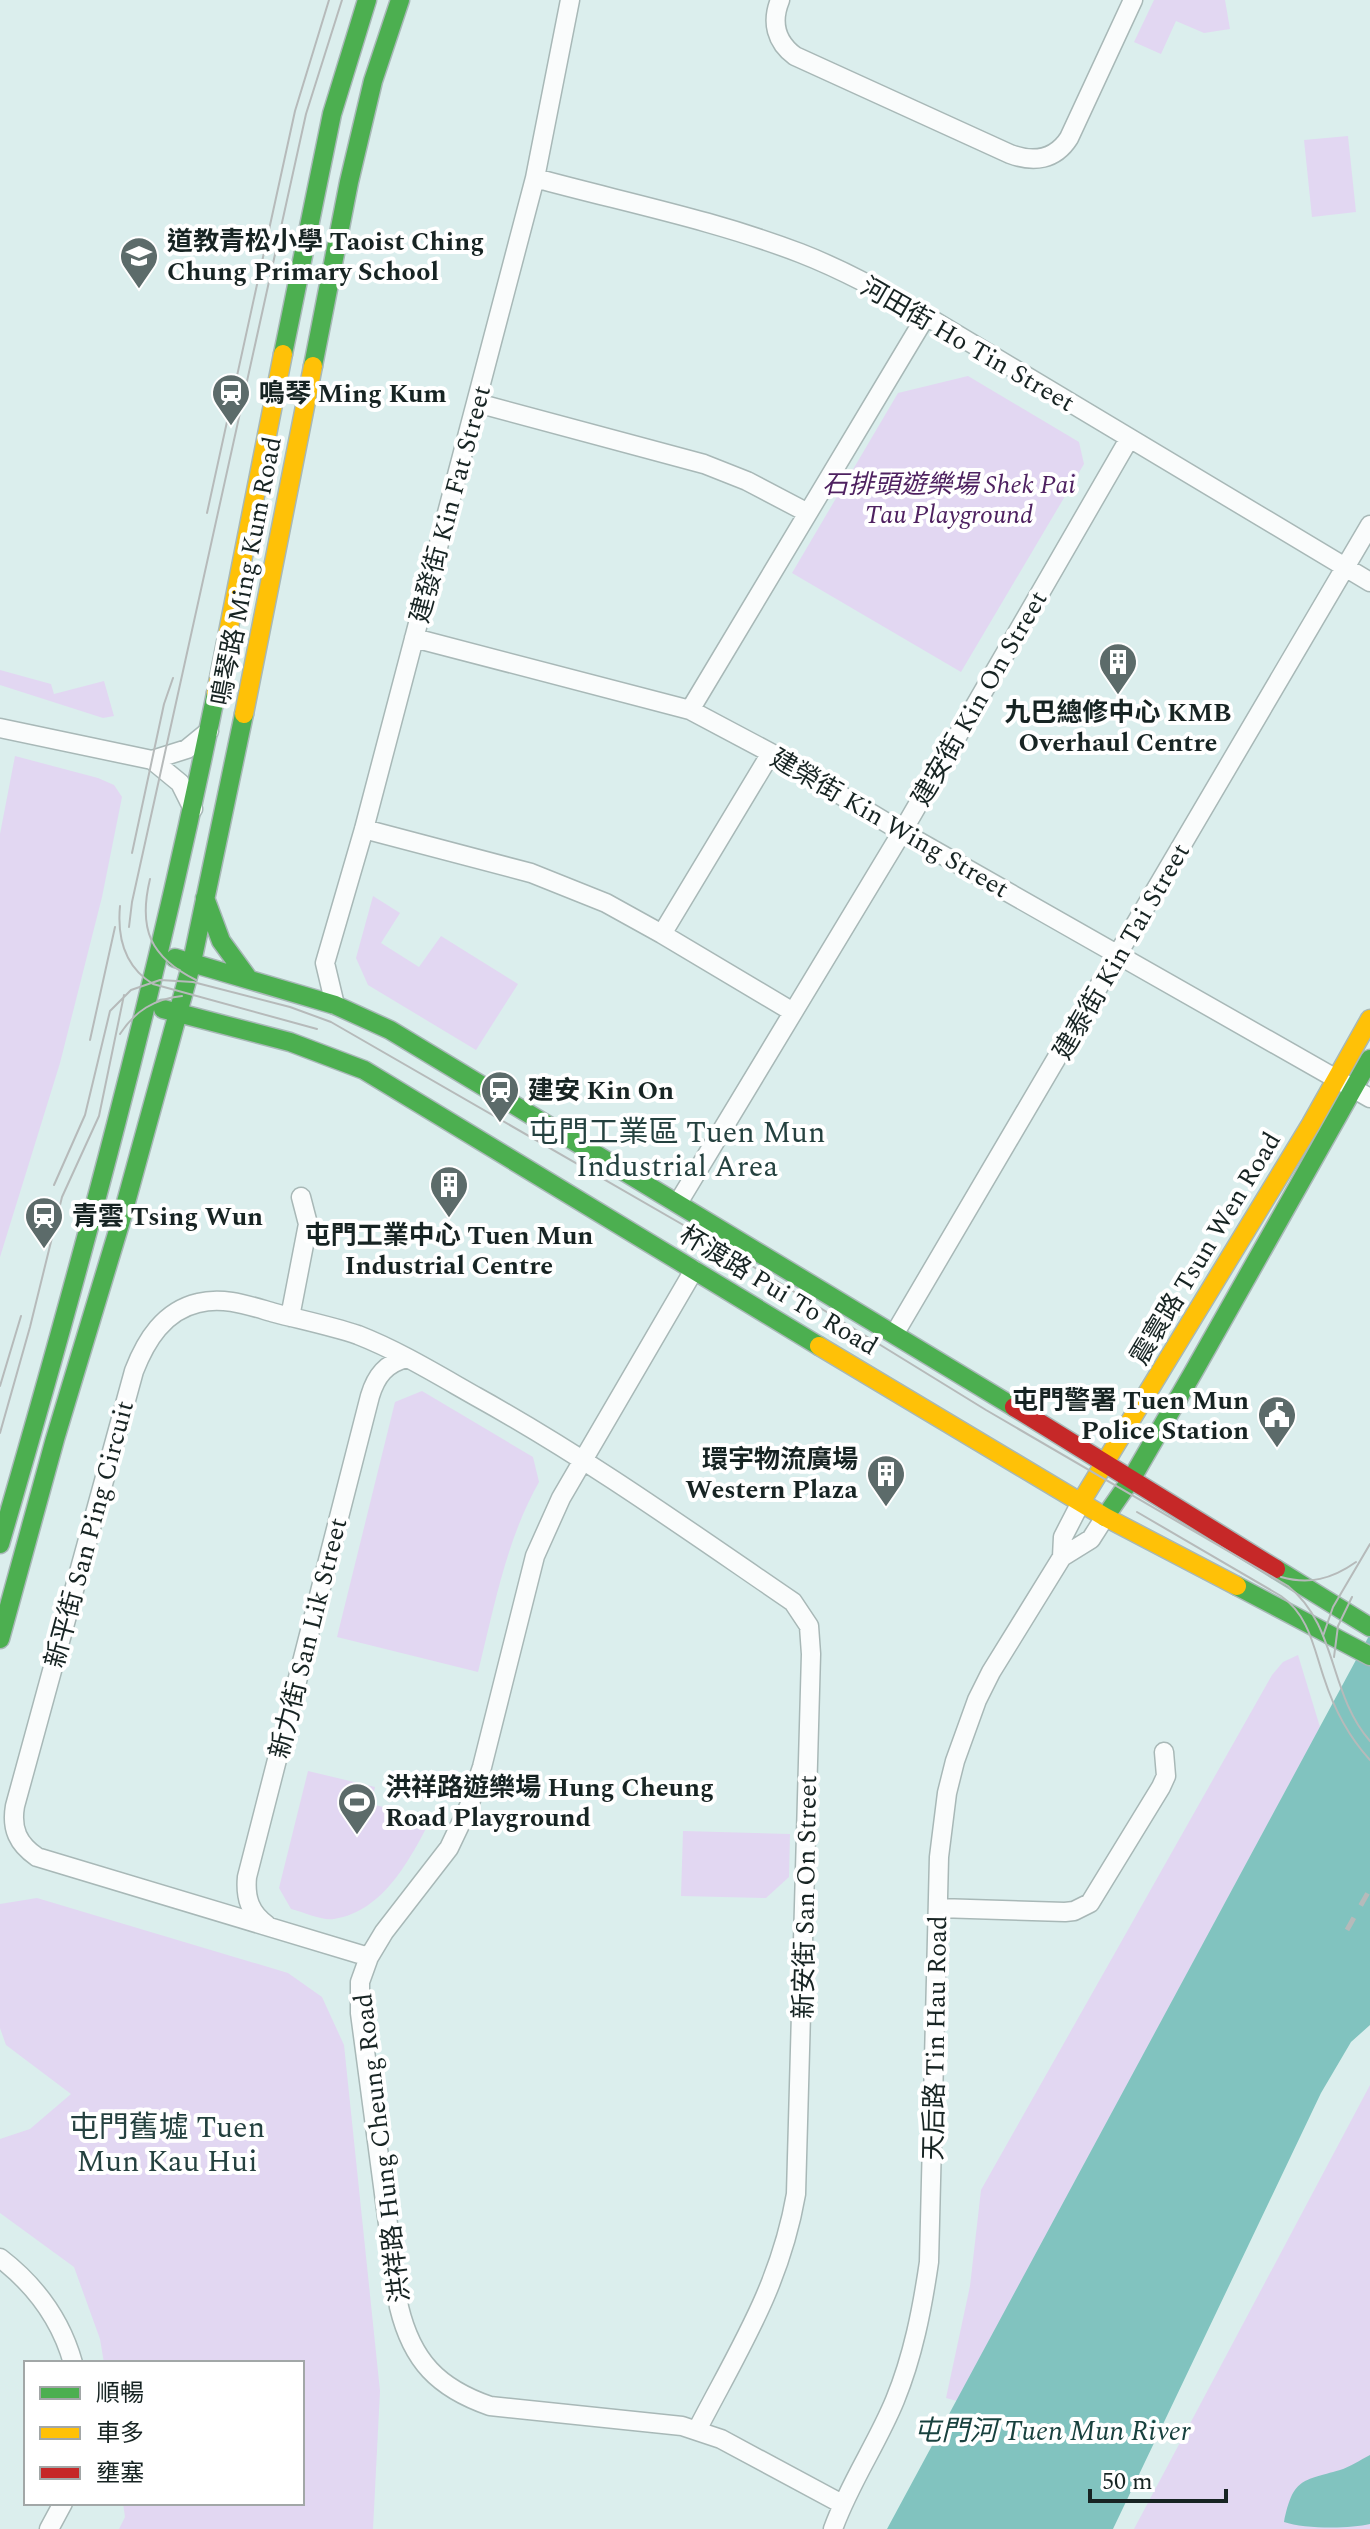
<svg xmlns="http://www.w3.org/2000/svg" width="1370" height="2529" font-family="Spectral,'Noto Sans TC',serif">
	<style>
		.green { fill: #e2d7f2 }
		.water { fill: #81c3bf }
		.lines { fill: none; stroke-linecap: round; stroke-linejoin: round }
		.street-casing { stroke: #a8b8b7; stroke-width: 21 }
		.fast-casing { stroke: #a8b8b7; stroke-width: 21 }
		.slow-casing { stroke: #a8b8b7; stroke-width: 21 }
		.jam-casing { stroke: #a8b8b7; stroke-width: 21 }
		.street { stroke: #fafcfc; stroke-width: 18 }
		.fast { stroke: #4caf50; stroke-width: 18 }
		.slow { stroke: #ffc107; stroke-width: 18 }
		.jam { stroke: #c62828; stroke-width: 18 }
		.tram { stroke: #b6baba; stroke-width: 2 }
		.rail { stroke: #b6baba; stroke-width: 5; stroke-dasharray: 14 14; stroke-linecap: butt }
		.labels { text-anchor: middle; stroke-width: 8; stroke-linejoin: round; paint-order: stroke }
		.poi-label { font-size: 26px; font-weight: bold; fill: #172423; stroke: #fff; text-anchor: start }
		.street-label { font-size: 26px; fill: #172423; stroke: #fff }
		.park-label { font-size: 26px; font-style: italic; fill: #4e2160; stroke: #fff }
		.water-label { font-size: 28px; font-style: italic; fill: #18413e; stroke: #fff }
		.quarter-label { font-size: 30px; fill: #24413f; stroke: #fff }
	</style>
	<rect width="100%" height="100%" fill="#dbeeed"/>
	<path class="green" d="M1154 0H1225L1230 29 1204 33 1176 21 1161 54 1134 42Z
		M1348 136 1356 212 1312 217 1304 140Z
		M968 376 1079 442 1084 464 961 672 792 573 898 393Z
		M0 670 51 684 54 694 104 681 114 716 103 718 0 685Z
		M15 756 98 778 114 785 122 797 102 897 60 1063 0 1257V834Z
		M373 896 400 913 381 943 419 967 441 936 518 984 476 1050 368 985 356 958Z
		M422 1391 533 1457 539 1482C506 1540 494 1608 478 1672L337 1637 395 1402Z
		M1298 1655 1320 1727 957 2401 946 2398 970 2286 981 2190 1272 1675 1283 1662Z
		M308 1771 375 1787 371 1804 431 1819C410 1859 384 1911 334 1919 322 1921 304 1912 291 1909L279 1888Z
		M683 1831 790 1834 789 1877 766 1898 681 1896Z
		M37 1898 288 1973 322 1997 344 2045 380 2391 373 2529H119L125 2517 123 2503H302V2363H104L100 2339 74 2267 0 2213V2139L30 2129 71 2094 6 2045 0 2028V1904Z
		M1370 2085V2529H1134Z"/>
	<path class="water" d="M1370 1634V2025L1351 2042 1321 2093 1113 2529H887Z
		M1370 2455V2524C1350 2529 1304 2529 1284 2522 1293 2479 1301 2481 1340 2470 1350 2467 1360 2460 1370 2455Z"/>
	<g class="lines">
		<defs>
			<path id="street" d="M780 0C771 22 776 42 795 56L1010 154C1034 163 1055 160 1069 138L1133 0
				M535 178C623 202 714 220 800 253 844 270 885 293 926 316L1370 582
				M477 403 704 464 747 481 808 513
				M414 638 690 710 771 753 902 832 1370 1098
				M690 710 926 316
				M0 728 152 760 187 749 209 731
				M152 760 180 783 193 809
				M364 829 531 873 606 903 662 934 771 753
				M662 934 793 1012
				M335 1005 325 963 364 829 535 178 570 0
				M678 1203 902 832 1129 439
				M694 1270 561 1498 535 1556 482 1767 469 1806 449 1848 384 1932 369 1957 360 1982V2013L399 2307C412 2361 438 2388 490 2406L682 2426 721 2439 842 2504
				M290 1317 308 1224 301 1197
				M895 1333 1370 525
				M1062 1557 1063 1537 1081 1502
				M938 1908 1065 1912 1074 1911 1090 1903 1161 1787 1166 1776 1164 1752
				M267 1925C250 1913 245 1898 247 1877L370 1396C376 1376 386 1363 407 1358
				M369 1957 37 1857C18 1844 11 1829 15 1806L134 1371C146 1340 164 1311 198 1303 224 1296 250 1306 275 1313 302 1320 331 1326 358 1335 399 1351 438 1375 477 1397 587 1458 689 1531 793 1602L809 1626 811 1654 796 2194C780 2286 739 2349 697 2430
				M0 2258C35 2285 61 2320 73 2363
				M49 2529 63 2503
				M833 2529C849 2484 877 2444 895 2400 913 2356 922 2310 929 2262L939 1857 947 1793 955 1761 977 1700 991 1672 1062 1557 1091 1539 1105 1517"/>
			<path id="fast" d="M283 354 332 114 367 0
				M313 366 349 182 373 81 400 0
				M205 898 221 941 248 978
				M175 958 335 1005 390 1030 1014 1407
				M163 1009 290 1042 364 1070 819 1346
				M1105 1517 1132 1478 1194 1371 1370 1059
				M0 1544C82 1262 158 980 216 693
				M1276 1569 1370 1627
				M1237 1586 1370 1656
				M0 1639 55 1439 120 1224 192 962 244 714"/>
			<path id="slow" d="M216 693 283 354
				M244 714 313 366
				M819 1346 1105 1517 1237 1586
				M1081 1502 1311 1124 1370 1019"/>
			<path id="jam" d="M1014 1407 1276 1569"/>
		</defs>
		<use href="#street" class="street-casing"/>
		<use href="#fast" class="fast-casing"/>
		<use href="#slow" class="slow-casing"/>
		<use href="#jam" class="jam-casing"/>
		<use href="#street" class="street"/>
		<use href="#fast" class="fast"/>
		<use href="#slow" class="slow"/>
		<use href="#jam" class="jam"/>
		<path class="tram" d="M207 513 295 111 329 0
			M132 853 164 704 173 678
			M150 879C138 929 150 957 196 980
			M120 906C117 938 124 966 153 984L317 1029
			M129 927 132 902 306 114 342 0
			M120 1034C135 1011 154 999 182 996
			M90 1040 115 927
			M54 1185 85 1115 110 1011 131 990 160 980 193 982 290 1007 331 1022 718 1245 986 1410 1288 1586C1338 1626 1328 1693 1370 1741
			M0 1386 21 1316
			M0 1433 30 1327 62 1197 99 1116 124 995
			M1137 1512 1281 1596C1309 1615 1314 1649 1324 1678 1334 1709 1348 1736 1370 1760
			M1281 1577C1309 1585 1332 1579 1356 1562
			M1323 1636 1333 1607 1370 1544
			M1334 1657 1338 1626 1352 1597"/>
		<path class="rail" d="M1347 1930 1370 1889"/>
	</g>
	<defs>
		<symbol id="school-pin" viewBox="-11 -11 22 30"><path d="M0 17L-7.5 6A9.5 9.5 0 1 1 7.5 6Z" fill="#5c6b6a" stroke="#fff"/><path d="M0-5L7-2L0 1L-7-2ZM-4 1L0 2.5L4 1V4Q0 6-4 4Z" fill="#fff"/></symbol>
		<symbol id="station-pin" viewBox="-11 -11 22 30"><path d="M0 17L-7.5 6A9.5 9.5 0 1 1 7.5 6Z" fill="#5c6b6a" stroke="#fff"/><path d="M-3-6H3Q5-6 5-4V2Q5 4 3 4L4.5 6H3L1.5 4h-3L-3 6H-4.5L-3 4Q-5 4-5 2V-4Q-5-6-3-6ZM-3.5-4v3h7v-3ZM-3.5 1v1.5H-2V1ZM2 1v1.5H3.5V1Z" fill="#fff"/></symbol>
		<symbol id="building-pin" viewBox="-11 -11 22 30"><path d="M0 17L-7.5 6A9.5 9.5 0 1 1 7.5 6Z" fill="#5c6b6a" stroke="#fff"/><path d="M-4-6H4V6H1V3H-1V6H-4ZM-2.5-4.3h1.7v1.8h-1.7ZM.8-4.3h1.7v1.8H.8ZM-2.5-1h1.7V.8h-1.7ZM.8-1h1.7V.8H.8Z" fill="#fff"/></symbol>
		<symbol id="civic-pin" viewBox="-11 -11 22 30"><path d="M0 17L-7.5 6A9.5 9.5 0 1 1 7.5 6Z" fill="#5c6b6a" stroke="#fff"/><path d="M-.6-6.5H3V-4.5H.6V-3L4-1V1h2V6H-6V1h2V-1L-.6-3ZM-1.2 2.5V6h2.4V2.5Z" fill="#fff"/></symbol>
		<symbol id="stadium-pin" viewBox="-11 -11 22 30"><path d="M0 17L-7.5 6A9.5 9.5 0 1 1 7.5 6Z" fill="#5c6b6a" stroke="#fff"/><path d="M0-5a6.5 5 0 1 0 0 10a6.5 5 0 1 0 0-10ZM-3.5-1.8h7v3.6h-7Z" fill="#fff"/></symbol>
	</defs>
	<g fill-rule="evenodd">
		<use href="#school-pin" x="117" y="234" width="44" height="60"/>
		<use href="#station-pin" x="209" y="371" width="44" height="60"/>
		<use href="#building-pin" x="1096" y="640" width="44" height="60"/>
		<use href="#station-pin" x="478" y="1068" width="44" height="60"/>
		<use href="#building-pin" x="427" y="1163" width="44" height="60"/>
		<use href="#station-pin" x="22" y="1194" width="44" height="60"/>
		<use href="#civic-pin" x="1255" y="1393" width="44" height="60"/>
		<use href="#building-pin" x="864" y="1452" width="44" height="60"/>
		<use href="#stadium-pin" x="335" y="1780" width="44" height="60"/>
	</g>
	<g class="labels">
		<g class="poi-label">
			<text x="167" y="250">道教青松小學 Taoist Ching<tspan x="167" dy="30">Chung Primary School</tspan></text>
			<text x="259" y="402">鳴琴 Ming Kum</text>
			<text x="1118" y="721" text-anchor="middle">九巴總修中心 KMB<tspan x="1118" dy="30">Overhaul Centre</tspan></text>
			<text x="528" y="1099">建安 Kin On</text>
			<text x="72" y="1225">青雲 Tsing Wun</text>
			<text x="449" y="1244" text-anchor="middle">屯門工業中心 Tuen Mun<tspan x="449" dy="30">Industrial Centre</tspan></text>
			<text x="1249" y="1409" text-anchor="end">屯門警署 Tuen Mun<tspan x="1249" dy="30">Police Station</tspan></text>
			<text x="858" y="1468" text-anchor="end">環宇物流廣場<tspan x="858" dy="30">Western Plaza</tspan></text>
			<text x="385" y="1796">洪祥路遊樂場 Hung Cheung<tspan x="385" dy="30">Road Playground</tspan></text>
		</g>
		<g class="street-label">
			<text transform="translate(968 344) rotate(30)" y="9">河田街 Ho Tin Street</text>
			<text transform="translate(450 504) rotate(-75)" y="9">建發街 Kin Fat Street</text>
			<text transform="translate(246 571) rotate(-79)" y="9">鳴琴路 Ming Kum Road</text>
			<text transform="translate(979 698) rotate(-60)" y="9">建安街 Kin On Street</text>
			<text transform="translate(890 823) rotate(30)" y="9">建榮街 Kin Wing Street</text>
			<text transform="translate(1121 951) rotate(-60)" y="9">建泰街 Kin Tai Street</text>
			<text transform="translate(1205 1248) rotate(-59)" y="9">震寰路 Tsun Wen Road</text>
			<text transform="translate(779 1290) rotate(31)" y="9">杯渡路 Pui To Road</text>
			<text transform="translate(89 1534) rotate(-75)" y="9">新平街 San Ping Circuit</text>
			<text transform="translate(308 1638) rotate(-76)" y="9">新力街 San Lik Street</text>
			<text transform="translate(805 1897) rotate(-89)" y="9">新安街 San On Street</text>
			<text transform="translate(935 2038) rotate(-89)" y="9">天后路 Tin Hau Road</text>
			<text transform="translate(381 2148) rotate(-97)" y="9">洪祥路 Hung Cheung Road</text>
		</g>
		<g class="park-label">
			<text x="949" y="493">石排頭遊樂場 Shek Pai<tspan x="949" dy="30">Tau Playground</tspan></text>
		</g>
		<g class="water-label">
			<text x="1052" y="2440">屯門河 Tuen Mun River</text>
		</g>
		<g class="quarter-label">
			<text x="677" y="1142">屯門工業區 Tuen Mun<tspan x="677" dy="34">Industrial Area</tspan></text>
			<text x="167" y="2137">屯門舊墟 Tuen<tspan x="167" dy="34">Mun Kau Hui</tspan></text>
		</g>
	</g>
	<rect x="24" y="2361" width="280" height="144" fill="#ffffff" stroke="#a2a7a7" stroke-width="2"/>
	<rect x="40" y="2387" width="40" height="12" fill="#4caf50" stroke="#a2a7a7" stroke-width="2"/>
	<text x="96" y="2401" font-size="24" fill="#172423">順暢</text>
	<rect x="40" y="2427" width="40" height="12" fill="#ffc107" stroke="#a2a7a7" stroke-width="2"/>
	<text x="96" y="2441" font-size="24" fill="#172423">車多</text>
	<rect x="40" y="2467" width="40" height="12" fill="#c62828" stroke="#a2a7a7" stroke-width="2"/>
	<text x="96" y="2481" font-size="24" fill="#172423">壅塞</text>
	<path d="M1090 2489v12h136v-12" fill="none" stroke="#172423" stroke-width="4"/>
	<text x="1102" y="2489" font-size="24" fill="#172423" stroke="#ffffff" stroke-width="6" paint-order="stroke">50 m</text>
</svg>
